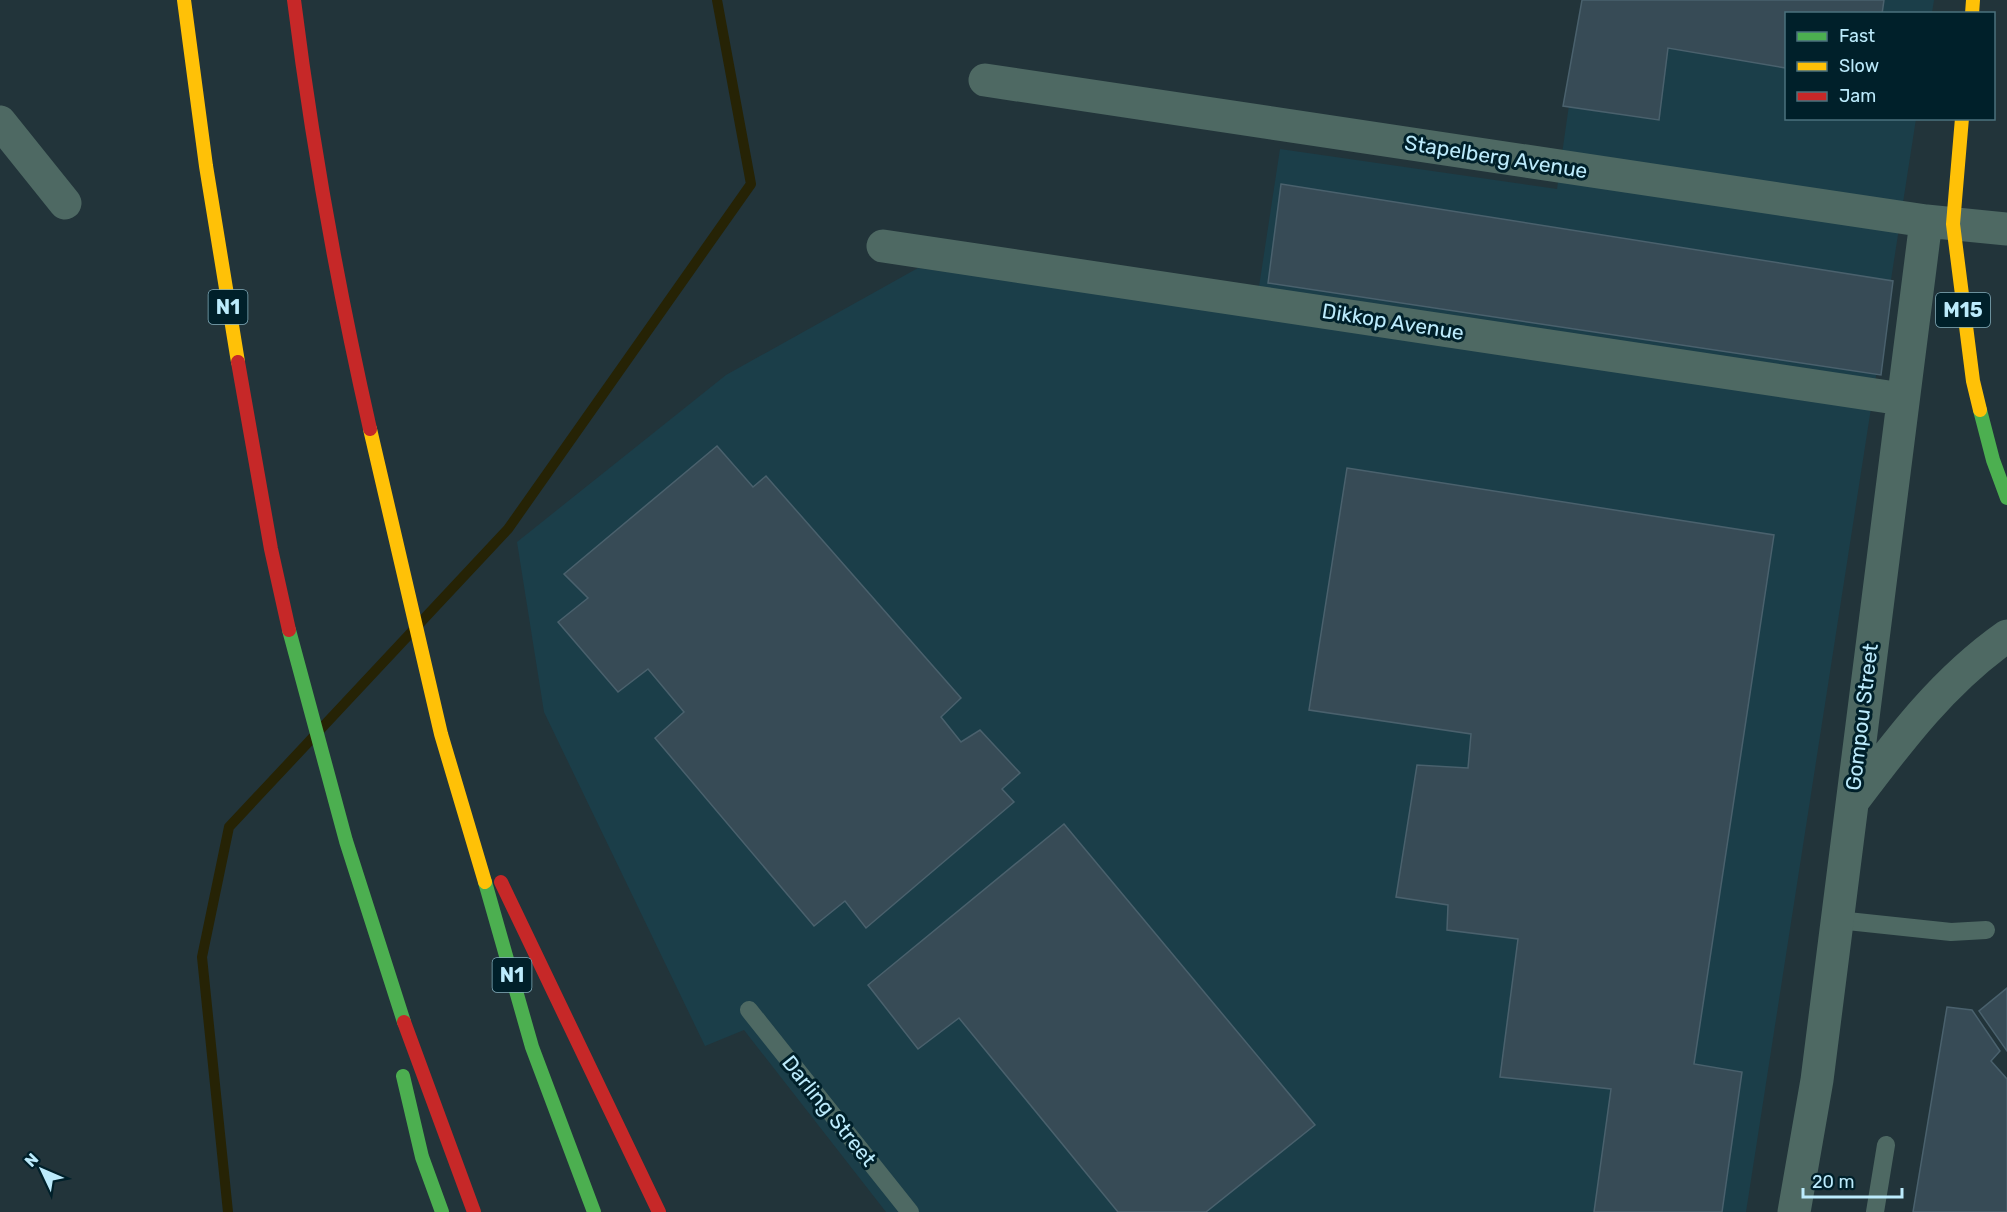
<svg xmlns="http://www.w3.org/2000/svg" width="2007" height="1212" font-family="Rubik,sans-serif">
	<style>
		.built { fill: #1b3e49 }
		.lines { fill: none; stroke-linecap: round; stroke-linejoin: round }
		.stream { stroke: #262305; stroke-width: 10 }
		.building { fill: #374b56; stroke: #4a616d; stroke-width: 1.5 }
		.lane { stroke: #4e6963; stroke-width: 18 }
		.street { stroke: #4e6963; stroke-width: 33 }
		.fast { stroke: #4caf50; stroke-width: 14 }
		.slow { stroke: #ffc107; stroke-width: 14 }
		.jam { stroke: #c62828; stroke-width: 14 }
		.labels { text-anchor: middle; stroke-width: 6; stroke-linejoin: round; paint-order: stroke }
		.shield { fill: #00202a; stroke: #84aebd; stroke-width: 1.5 }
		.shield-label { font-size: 20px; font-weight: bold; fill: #bcebfc }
		.street-label { font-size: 21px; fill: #bcebfc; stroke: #00202a }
	</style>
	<rect width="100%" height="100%" fill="#22343a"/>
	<path class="built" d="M1584 0H1934L1932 13 1786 14V118L1916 119 1746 1212H886L744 1030 705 1046 544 712 517 542 726 375 918 268 1255 313 1280 149 1557 189Z"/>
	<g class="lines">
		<path class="stream" d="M228 1212 202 957 229 827 508 529 751 184 717 0"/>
	</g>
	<path class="building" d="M1582 0H1884L1882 14H1786V68L1668 48 1659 120 1563 106Z
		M1281 184 1893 281 1881 375 1268 283Z
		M717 446 753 487 766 476 961 698 941 717 961 742 980 730 1020 773 1002 789 1014 802 866 928 845 901 814 926 655 738 684 712 648 669 618 692 558 622 588 598 564 574Z
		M1347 468 1774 535 1694 1064 1742 1072 1722 1212H1594L1611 1089 1500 1077 1518 939 1447 930 1448 905 1396 897 1417 765 1468 768 1471 734 1309 710Z
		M1064 824 1315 1125 1206 1212H1118L959 1018 918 1049 868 985Z
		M2007 988V1051L1979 1011Z
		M1947 1007 1972 1010 2000 1051 1991 1061 2007 1079V1212H1913Z"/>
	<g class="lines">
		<path class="lane" d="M1838 920 1951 932 1986 930
			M749 1010 910 1212
			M1875 1212 1886 1145"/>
		<path class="street" d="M985 80 1926 221 2007 229
			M0 122 65 203
			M883 246 1902 399
			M1853 801C1899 740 1943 681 2007 636
			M1794 1212 1817 1080 1926 221"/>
		<path class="fast" d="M1980 410 1993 460 2007 498
			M289 630 346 841 404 1022
			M485 882 532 1047 594 1212
			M403 1076 422 1157 442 1212"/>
		<path class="slow" d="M184 0 206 166 238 362
			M1972 14 1973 0
			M1962 118 1953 224 1973 381 1980 410
			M370 429 441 734 485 882"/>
		<path class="jam" d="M294 0C312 144 338 288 370 429
			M238 362 271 549 289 630
			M501 882 659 1212
			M404 1022 474 1212"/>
	</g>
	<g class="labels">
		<g class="shield">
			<rect x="208.5" y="290" width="39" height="34" rx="4.5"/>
			<rect x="1936" y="293" width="54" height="34" rx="4.5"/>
			<rect x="492.5" y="958" width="39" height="34" rx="4.5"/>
		</g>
		<g class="shield-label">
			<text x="228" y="314">N1</text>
			<text x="1963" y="317">M15</text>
			<text x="512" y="982">N1</text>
		</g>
		<g class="street-label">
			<text transform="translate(1496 157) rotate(9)" y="7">Stapelberg Avenue</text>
			<text transform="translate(1393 322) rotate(9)" y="7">Dikkop Avenue</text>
			<text transform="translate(1862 717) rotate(-83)" y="7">Gompou Street</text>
			<text transform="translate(829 1111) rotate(51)" y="7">Darling Street</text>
		</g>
	</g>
	<rect x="1785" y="12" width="210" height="108" fill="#00202a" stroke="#4b717e" stroke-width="1.5"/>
	<rect x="1797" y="32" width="30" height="9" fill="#4caf50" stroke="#4b717e" stroke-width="1.5"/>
	<text x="1839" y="42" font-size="18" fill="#bcebfc">Fast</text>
	<rect x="1797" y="62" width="30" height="9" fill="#ffc107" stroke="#4b717e" stroke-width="1.5"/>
	<text x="1839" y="72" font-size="18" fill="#bcebfc">Slow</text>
	<rect x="1797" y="92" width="30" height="9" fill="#c62828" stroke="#4b717e" stroke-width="1.5"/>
	<text x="1839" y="102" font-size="18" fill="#bcebfc">Jam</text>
	<g transform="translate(42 1170) rotate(314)" stroke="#00202a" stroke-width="4.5" paint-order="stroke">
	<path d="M0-4.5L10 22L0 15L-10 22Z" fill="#bcebfc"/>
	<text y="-9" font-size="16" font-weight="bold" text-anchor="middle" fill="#bcebfc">N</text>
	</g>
	<path d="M1803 1188v9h99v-9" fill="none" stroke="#bcebfc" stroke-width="3"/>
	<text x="1812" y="1188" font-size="18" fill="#bcebfc" stroke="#00202a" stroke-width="4.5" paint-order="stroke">20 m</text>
</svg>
